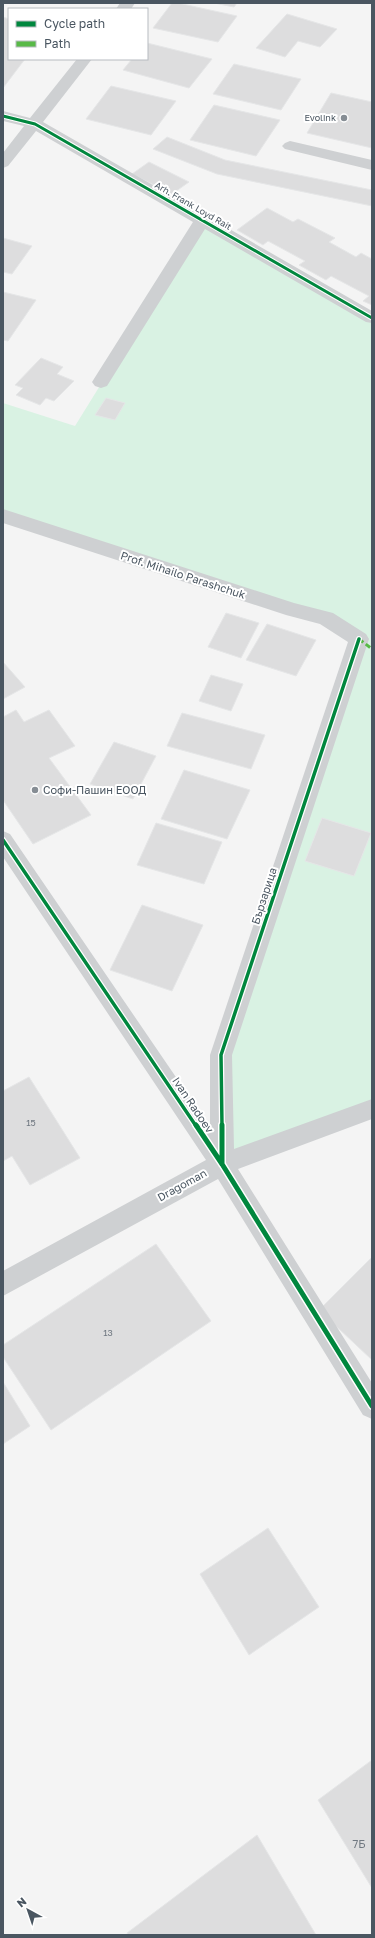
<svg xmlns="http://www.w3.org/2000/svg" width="375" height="1938" font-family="'Golos Text',sans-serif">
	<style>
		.green { fill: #d9f2e3 }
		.building { fill: #ddddde; stroke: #e5e6e7 }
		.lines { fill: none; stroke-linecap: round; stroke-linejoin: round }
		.minor { fill: #ced0d2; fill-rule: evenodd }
		.quiet { stroke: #58b947; stroke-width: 3; stroke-dasharray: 5.5 3; stroke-linecap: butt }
		.cycleway-far2-casing { stroke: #fff; stroke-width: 5 }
		.cycleway-far1-casing { stroke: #fff; stroke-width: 6 }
		.cycleway-casing { stroke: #fff; stroke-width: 8 }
		.cycleway-far2 { stroke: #00873e; stroke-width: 3 }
		.cycleway-far1 { stroke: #00873e; stroke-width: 3.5 }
		.cycleway { stroke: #00873e; stroke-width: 5 }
		.poi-dot { fill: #868d94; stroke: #fff; stroke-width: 1.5 }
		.labels { text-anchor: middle; stroke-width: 4; stroke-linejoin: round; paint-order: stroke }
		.far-poi-label { font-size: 9px; fill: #4a5661; stroke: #fff; text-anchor: end }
		.far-street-label { font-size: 9px; fill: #4a5661; stroke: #fff }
		.number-label { font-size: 9px; fill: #707881 }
		.street-label { font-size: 11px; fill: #4a5661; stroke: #fff }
		.poi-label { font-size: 11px; fill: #4a5661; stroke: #fff; text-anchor: start }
		.near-number-label { font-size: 11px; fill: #707881 }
	</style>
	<rect width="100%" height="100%" fill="#f4f4f4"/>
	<path class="green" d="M202 221 372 318V1109L222 1164 221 1055 359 639 326 618 3 516V403L75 426Z"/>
	<path class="building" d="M172 3H178L237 16 218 42 153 28Z
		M214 3H237L234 7Z
		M287 14 337 29 320 47 298 41 285 57 256 48Z
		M3 17 9 19V59H25L3 88Z
		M147 43 212 59 189 88 123 70 132 59H147Z
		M234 64 301 79 281 110 213 94Z
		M111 86 176 101 151 135 86 119Z
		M331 93 372 102V148L307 133Z
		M214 105 280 120 256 156 190 140Z
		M167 137 225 160 372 190V206L217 174 153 149Z
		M149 162 189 182 172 194 132 174Z
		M267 208 293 222 298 219 335 238 329 242 356 257 361 253 372 259V305L363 301 369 296 331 276 326 280 299 265 305 261 268 241 263 245 237 230Z
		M3 238 32 246 12 274 3 272Z
		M3 292 36 300 8 341 3 340Z
		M41 358 63 367 57 374 74 381 54 401 46 398 40 405 16 395 23 388 15 385Z
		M106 398 125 403 115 420 95 415Z
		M226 613 259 623 241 658 208 647Z
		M267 624 316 640 296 676 246 660Z
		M3 662 25 687 3 699Z
		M211 675 243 684 231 711 199 701Z
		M16 710 24 722 49 710 75 746 49 758 91 815 33 844 3 800V717Z
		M182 713 265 735 251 769 167 746Z
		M114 742 156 756 133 799 90 784Z
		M184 770 250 790 227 839 161 819Z
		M322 818 371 833 354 876 305 861Z
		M156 823 222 842 204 884 137 865Z
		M142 905 203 925 172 991 110 970Z
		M29 1077 80 1158 30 1185 12 1156 3 1161V1091Z
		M156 1244 211 1321 51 1430 3 1357V1345Z
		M372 1257V1360L319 1310Z
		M3 1382 30 1426 3 1444Z
		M268 1528 319 1607 249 1655 200 1574Z
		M372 1760V1888L318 1800Z
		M257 1835 316 1935H128L127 1933Z"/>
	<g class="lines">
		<path class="minor" d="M120 3H135L131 9H116Z
			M77 59H92L43 122 372 311V323L366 322 205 229 107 386 101 388 95 386 92 382 193 222 36 131 8 166 3 168V153L24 126 3 121V111L30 118Z
			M290 141 372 160V170L285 149 282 146 285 143Z
			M3 509 294 603 333 613 366 634 369 639 232 1055 234 1149 372 1099V1119L238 1169 372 1383V1419L363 1415 218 1179 3 1296V1271L206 1160 3 857V831L10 834 210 1127V1055L348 642 320 624 286 615 3 523Z"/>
		<path class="quiet" d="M359 639 372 649"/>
		<defs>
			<path id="cycleway-far2" d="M3 116 35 124 372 318"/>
			<path id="cycleway-far1" d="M3 840 196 1126
				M222 1126 221 1055 359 639"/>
			<path id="cycleway" d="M196 1125 222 1164 372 1406
				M222 1125V1164"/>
		</defs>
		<use href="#cycleway-far2" class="cycleway-far2-casing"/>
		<use href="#cycleway-far1" class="cycleway-far1-casing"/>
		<use href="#cycleway" class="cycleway-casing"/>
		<use href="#cycleway-far2" class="cycleway-far2"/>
		<use href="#cycleway-far1" class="cycleway-far1"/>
		<use href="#cycleway" class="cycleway"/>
	</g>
	<g class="poi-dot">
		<circle cx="344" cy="118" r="4"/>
		<circle cx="35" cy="790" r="4"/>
	</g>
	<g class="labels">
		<g class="far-poi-label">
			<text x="336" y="121">Evolink</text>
		</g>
		<g class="far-street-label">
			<text transform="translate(193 206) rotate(30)" y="3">Arh. Frank Loyd Rait</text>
		</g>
		<g class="number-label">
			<text x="31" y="1126">15</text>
			<text x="108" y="1336">13</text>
		</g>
		<g class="street-label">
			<text transform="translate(183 575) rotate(18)" y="4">Prof. Mihailo Parashchuk</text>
			<text transform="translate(264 896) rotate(-72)" y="4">Бързарица</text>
			<text transform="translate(193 1105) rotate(56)" y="4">Ivan Radoev</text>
			<text transform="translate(182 1185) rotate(-29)" y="4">Dragoman</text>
		</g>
		<g class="poi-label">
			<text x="43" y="794">Софи-Пашин ЕООД</text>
		</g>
		<g class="near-number-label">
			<text x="359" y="1848">7Б</text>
		</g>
	</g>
	<rect width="375" height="1938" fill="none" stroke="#4a5661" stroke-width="8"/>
	<rect x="8" y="8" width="140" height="52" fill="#ffffff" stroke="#b7bbc0"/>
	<rect x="16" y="21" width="20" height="6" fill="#00873e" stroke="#b7bbc0"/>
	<text x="44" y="28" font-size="12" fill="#4a5661">Cycle path</text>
	<rect x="16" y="41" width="20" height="6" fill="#58b947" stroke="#b7bbc0"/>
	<text x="44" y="48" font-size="12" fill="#4a5661">Path</text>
	<g transform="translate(28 1910) rotate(320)" stroke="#ffffff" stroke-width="3" paint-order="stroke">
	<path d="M0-3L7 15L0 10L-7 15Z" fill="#4a5661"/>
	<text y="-6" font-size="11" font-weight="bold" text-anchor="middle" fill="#4a5661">N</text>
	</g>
</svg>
